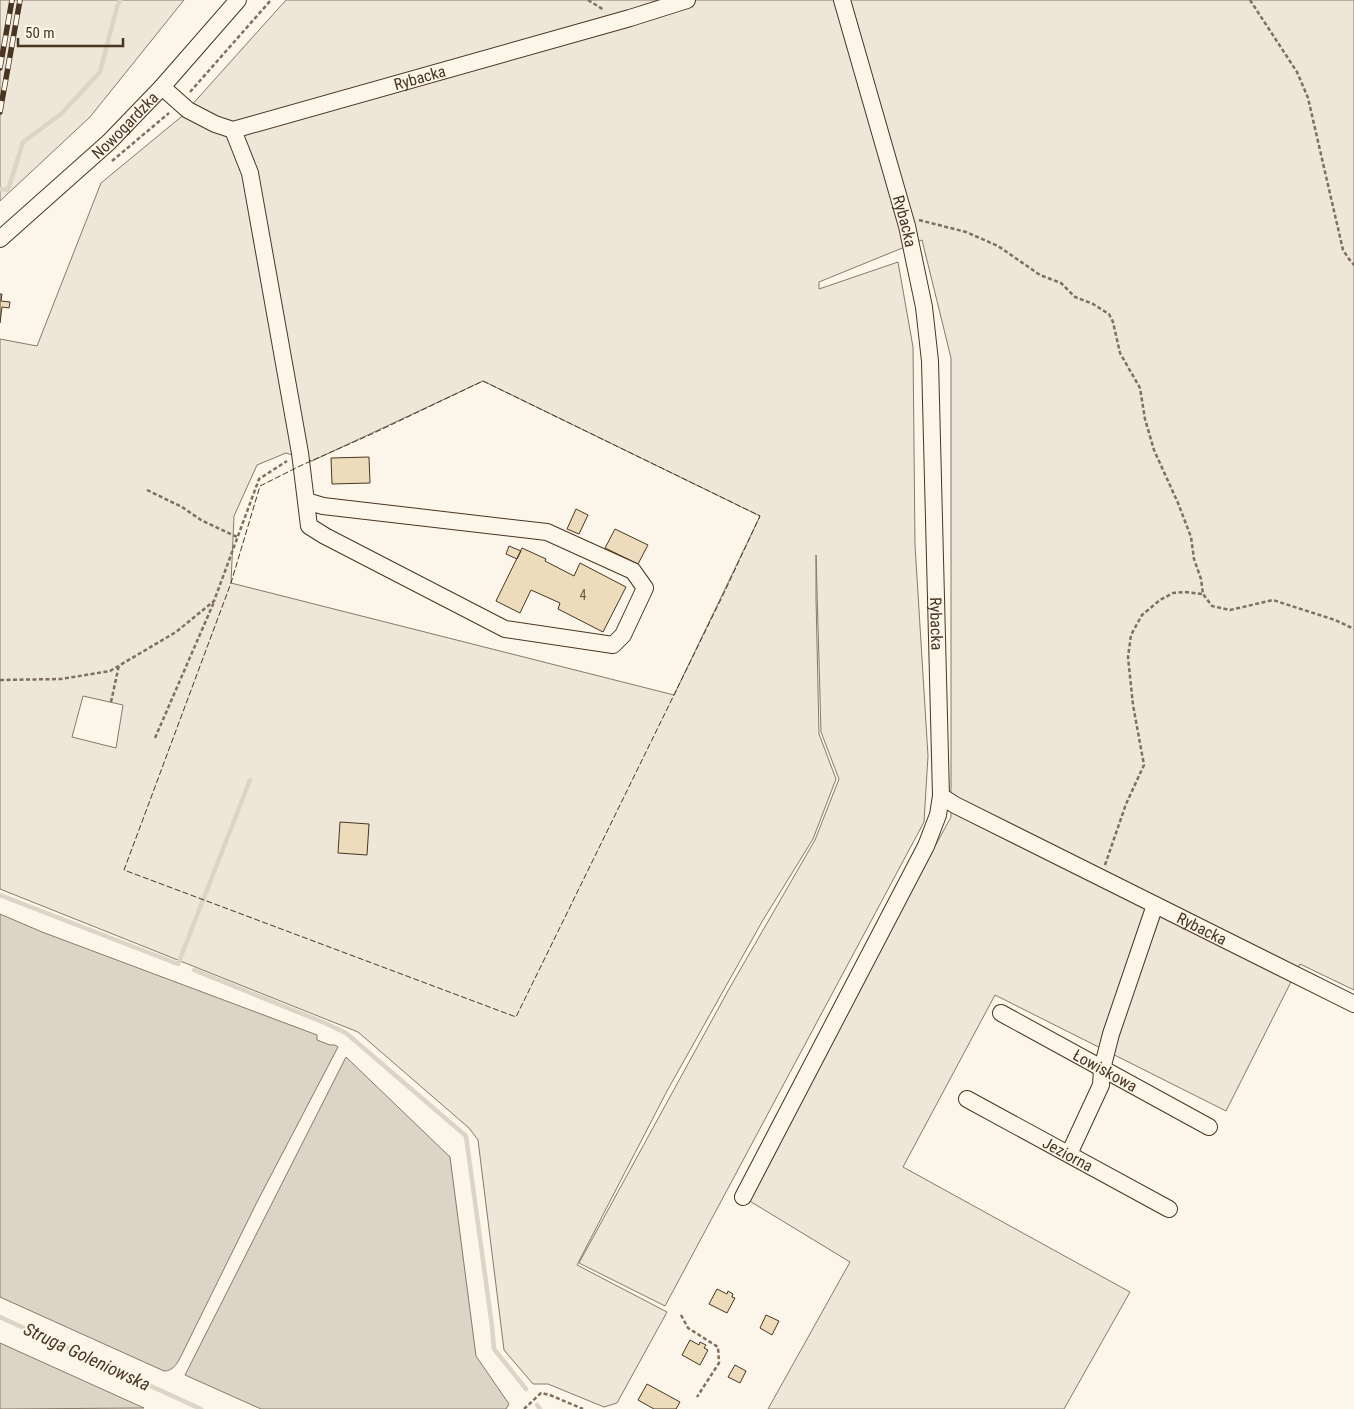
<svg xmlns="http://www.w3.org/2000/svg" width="1354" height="1409" font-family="'Roboto Condensed',sans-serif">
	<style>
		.green { fill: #ede6d9; stroke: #887966; fill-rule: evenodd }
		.water { fill: #dcd4c6; stroke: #887966 }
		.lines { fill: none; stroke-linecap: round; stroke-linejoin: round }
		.stream { stroke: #dcd4c6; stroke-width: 4.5 }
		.building { fill: #ecdcbc; stroke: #4a3520 }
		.minor-casing { stroke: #4a3520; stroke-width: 18 }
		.path { stroke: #7f6f5c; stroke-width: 2.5; stroke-dasharray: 4 2.5; stroke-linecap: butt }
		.minor { stroke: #fbf6e9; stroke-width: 16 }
		.rail-casing { stroke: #4a3520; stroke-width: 5.5 }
		.rail { stroke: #fbf6e9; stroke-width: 4; stroke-dasharray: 11; stroke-linecap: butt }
		.fence { stroke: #4a3520; stroke-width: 1; stroke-dasharray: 6 2.5; stroke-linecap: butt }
		.labels { text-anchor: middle; stroke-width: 4; stroke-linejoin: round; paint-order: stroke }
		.number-label { font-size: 14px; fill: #725f47 }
		.street-label { font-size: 16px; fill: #4a3520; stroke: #fbf6e9 }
		.water-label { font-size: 18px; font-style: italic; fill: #4a3520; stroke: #fbf6e9 }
	</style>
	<rect width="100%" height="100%" fill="#fbf6e9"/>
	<path class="green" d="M0 0H184L90 117 0 201Z
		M286 0H1354V990L1300 964 1226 1111 995 995 903 1167 1130 1292 1064 1409H768L850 1262 743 1197 951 817V358L922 240 819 282V289L898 262 913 347 915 545 928 756 924 822 665 1306 579 1263 729 989 815 840 839 779 821 732 816 555V598L819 734 836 779 813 839 763 920 667 1091 577 1265 667 1312 617 1403 604 1407 548 1384H533L504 1350 478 1140 469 1128 358 1032 0 889V339L37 346 101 183 181 117ZM483 381 760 516 674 695 231 583 234 516 257 465 286 453 312 461ZM83 696 123 705 116 748 72 737Z"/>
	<path class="water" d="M0 914 42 932 317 1035V1040L330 1045H335L338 1047 257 1202 182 1354C178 1362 174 1371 164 1371L0 1297Z
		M346 1057 450 1157 476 1356 509 1404 506 1409H261L185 1375Z
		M0 1343 144 1408 0 1409Z"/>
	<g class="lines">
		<path class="stream" d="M0 189 8 190 23 142 61 114 100 72 117 7 120 0
			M0 895 178 964
			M178 964 250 780
			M194 970 325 1023 346 1033 466 1136 492 1326 494 1349 526 1389
			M0 1317 201 1409
			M537 1405 540 1409"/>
	</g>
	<path class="building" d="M0 294H2L1 301 10 302 9 308 2 307 0 323Z
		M369 457 370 483 332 484 331 458Z
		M576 509 588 515 579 534 567 529Z
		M615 529 648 545 638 564 605 548Z
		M509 546 521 551 517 559 506 554Z
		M522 548 546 559 545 561 574 576 580 563 626 587 603 632 558 609 560 603 531 590 520 613 496 601Z
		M340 822 369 824 367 855 338 853Z
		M717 1289 727 1294 728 1291 733 1294 732 1297 735 1298 727 1313 709 1304Z
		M766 1315 779 1321 772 1335 760 1328Z
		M690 1340 699 1345 700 1342 706 1345 704 1348 708 1350 700 1365 682 1355Z
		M735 1365 746 1371 740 1383 728 1377Z
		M647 1384 680 1402 676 1409H654L638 1400Z"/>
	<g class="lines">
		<defs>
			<g id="minor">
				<path id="s1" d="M842 0 907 226 924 307 930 361 941 796 955 805 1354 1004"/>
				<path id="s2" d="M162 87 188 110 215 124 233 130 630 18 687 0"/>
				<path d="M233 130 250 173 300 453 309 526 325 536 505 629 613 645 623 635 645 588 633 571 547 532 323 506 306 501"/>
				<path id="s3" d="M0 239 109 142 162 87 238 0"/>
				<path id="s4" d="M1001 1013 1209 1127"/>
				<path id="s5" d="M967 1099 1169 1209"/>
				<path d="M1069 1154 1101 1085 1102 1069 1111 1034 1155 905"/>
				<path d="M743 1197 926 846 938 815 941 796"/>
			</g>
		</defs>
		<use href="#minor" class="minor-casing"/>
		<path class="path" d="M588 0 604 10
			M1250 0 1297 72 1308 98 1343 250 1349 259 1354 265
			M190 92 271 0
			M112 161 169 113
			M919 220 966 232 998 246 1040 275 1061 283 1075 297 1093 304 1109 314 1113 322 1120 353 1140 388 1145 419 1154 450 1178 503 1191 537 1194 559 1201 579 1203 594 1212 606 1230 610 1273 600 1335 620 1354 629
			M147 490 182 507 201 520 237 537
			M0 680 61 679 110 671 176 632 214 601 259 479 287 461
			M111 702 119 665
			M155 738 214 602
			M1105 865 1126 804 1144 765 1133 705 1128 657 1131 635 1142 615 1160 600 1173 593 1184 592 1202 594
			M681 1315 688 1328 718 1347 719 1363 697 1397
			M524 1409 541 1393 550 1395 583 1409"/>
		<use href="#minor" class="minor"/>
		<defs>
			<path id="rail" d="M0 68 12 0
				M0 112 20 0"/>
		</defs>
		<use href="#rail" class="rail-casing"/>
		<use href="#rail" class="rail"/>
		<path class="fence" d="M483 381 760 516 724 593 516 1017 124 870 231 583 260 486 302 465 374 433Z"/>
	</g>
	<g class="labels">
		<g class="number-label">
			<text x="583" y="600">4</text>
		</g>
		<g class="street-label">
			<text dy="6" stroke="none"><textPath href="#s2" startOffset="278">Rybacka</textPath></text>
			<text dy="6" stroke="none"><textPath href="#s3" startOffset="169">Nowogardzka</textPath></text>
			<text dy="6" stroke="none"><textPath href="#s1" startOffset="230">Rybacka</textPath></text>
			<text dy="6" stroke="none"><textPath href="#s1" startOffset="635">Rybacka</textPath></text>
			<text dy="6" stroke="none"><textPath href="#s1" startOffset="1100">Rybacka</textPath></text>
			<text dy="6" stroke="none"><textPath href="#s4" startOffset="119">Łowiskowa</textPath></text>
			<text dy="6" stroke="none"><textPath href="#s5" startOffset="115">Jeziorna</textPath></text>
		</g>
		<g class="water-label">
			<text transform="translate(87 1357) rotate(25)" y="6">Struga Goleniowska</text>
		</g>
	</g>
	<path d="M18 38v8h105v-8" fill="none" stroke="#4a3520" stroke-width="2.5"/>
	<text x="25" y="38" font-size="15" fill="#4a3520" stroke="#fbf6e9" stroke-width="4" paint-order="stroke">50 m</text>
</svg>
